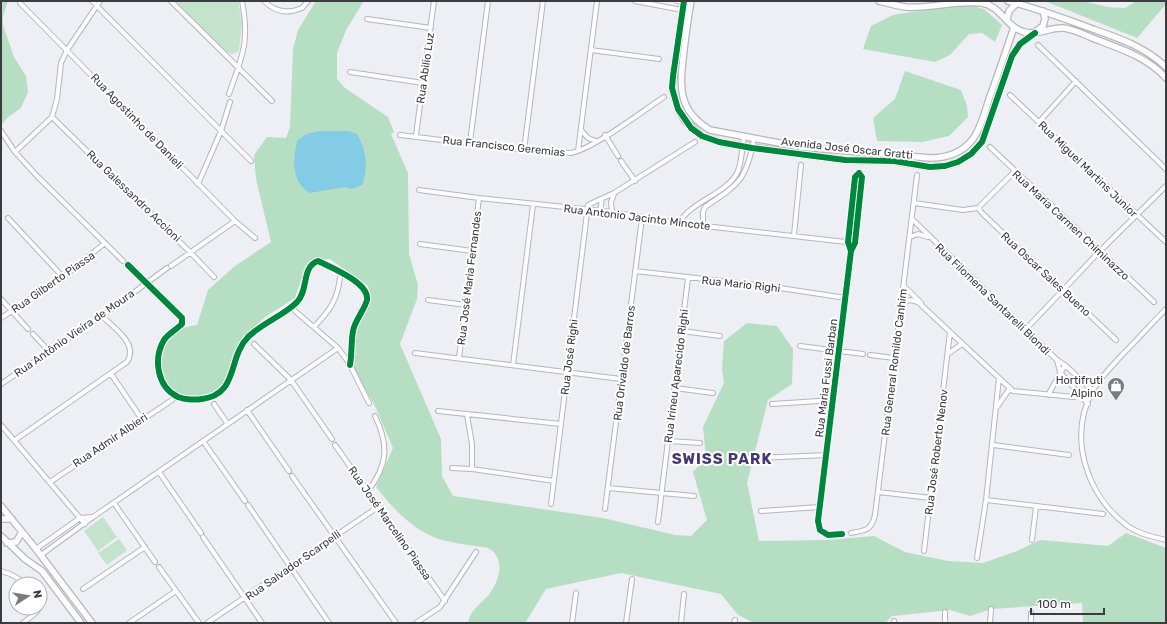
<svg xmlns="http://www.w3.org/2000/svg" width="1167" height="624" font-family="Rubik,sans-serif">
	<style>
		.green { fill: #c3e3cd }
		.forest { fill: #b6dec3 }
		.water { fill: #84cbe5 }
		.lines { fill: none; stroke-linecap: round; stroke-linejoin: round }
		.street-casing { stroke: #b6b6bb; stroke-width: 6 }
		.secondary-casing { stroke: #b6b6bb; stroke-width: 8 }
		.street { stroke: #fcfcfe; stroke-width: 4 }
		.secondary { stroke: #fcfcfe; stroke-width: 5.5 }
		.cycleway-casing { stroke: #fff; stroke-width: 8 }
		.cycleway { stroke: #00873e; stroke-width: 6 }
		.labels { text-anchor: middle; stroke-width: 4; stroke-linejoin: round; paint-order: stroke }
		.street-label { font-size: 11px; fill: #3b3b40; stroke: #fff }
		.poi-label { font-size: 11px; fill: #3b3b40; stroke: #fff; text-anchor: end }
		.district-label { font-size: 15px; font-weight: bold; letter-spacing: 1px; fill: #453774; stroke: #fff }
	</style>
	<rect width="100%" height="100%" fill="#eeeef5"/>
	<path class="green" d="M175 1H238L242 22 239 51 233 54 227 53Z
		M103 517 110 527 91 541 84 531Z
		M110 527 117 537 98 551 91 541Z
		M119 539 127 550 107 565 98 553Z"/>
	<path class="forest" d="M1 1H8L3 16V25L14 57 26 76 28 92 21 108 7 118 1 125Z
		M316 1H364L346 30 337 53V79L345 88 388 117 394 132 391 134 408 173 409 254 418 285 417 299 400 344 441 439 442 476 453 496 603 518 675 535 691 536 707 520 693 472 706 458 703 427 724 383 722 369 724 341 747 323 777 326 793 349 792 384 768 400 747 483 759 541 827 540 874 536 905 552 948 561 983 563 1017 551 1040 540 1108 546 1126 533 1166 548V623H1083L1082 603 991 609 970 616 950 610 892 616 885 623H754L738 615 721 594 621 573 546 589 525 623H468C469 619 470 615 473 611 477 606 483 601 488 596 499 582 507 558 488 548 472 545 455 544 439 539 412 530 393 508 376 487L393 448 375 406 353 368V330L370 300 368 286 330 259 311 260 305 267 295 298 265 317 240 341 221 392 209 398H179L163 386 158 356 164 339 182 328 197 325 208 290 235 266 271 242 256 179 254 155 267 137 286 138 290 127 293 49 298 30Z
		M1045 1H1083L1108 7 1125 8 1136 1H1166V4L1137 38Z
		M965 4 984 9 1002 25 995 42 982 33 969 34 950 55 935 62 863 49 871 26 893 15Z
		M905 71 961 90 967 106 968 117 949 136 922 142 877 141 873 118 895 99Z"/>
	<path class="water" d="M319 131H348L357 134C366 150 369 167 362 185L352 189 345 187 310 193C291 182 293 160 297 141L306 134Z"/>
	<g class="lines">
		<defs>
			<path id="street" d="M92 1 251 161
				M171 1 272 101
				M264 1C275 12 288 14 302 8L308 1
				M635 1 682 10
				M677 1 683 2
				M20 3 235 221 255 238
				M367 19 431 28
				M1038 45 1166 169
				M591 50 659 59
				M350 72 423 83
				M229 94C242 56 250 43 242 1
				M1010 95 1166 242
				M52 117 191 253 214 277
				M1039 122 1076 81
				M581 130 588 138 596 141
				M1 131 15 152 37 176 123 261
				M400 135 524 150 571 153C595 148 641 112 664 97
				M416 135 434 1
				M605 135 618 156
				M470 142 488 1
				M990 147 1154 302
				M524 150 543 1
				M578 151 597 1
				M15 152 52 117 57 99 61 63 67 50 100 1
				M621 161 635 181
				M198 184 221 131 230 102
				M419 190 479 198 612 212 679 223 855 243
				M914 203 963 210 978 208 1015 171
				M978 208 983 214 1116 340
				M600 211 602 199
				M612 212 611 202 614 194
				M8 218 63 277
				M912 219 1057 360 1065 365 1093 391
				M679 223C692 200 728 194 738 171 742 160 742 148 744 137
				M703 226V212L705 207C739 184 746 181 754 139
				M794 235 801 165
				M910 237 918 234 928 237
				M420 244 472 251
				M128 265 182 318V324C177 329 168 334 164 340 153 359 157 387 178 397 185 400 196 400 202 399 239 394 227 359 248 337 261 324 286 314 297 302 309 290 301 267 318 261 330 267 370 283 367 300 364 311 355 320 353 331 351 342 352 354 350 365
				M171 266 235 221
				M635 271 767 286 846 298
				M904 286 921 303
				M1 299 28 329
				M428 300 466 305
				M902 303 910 300 918 302 1013 391 1074 397
				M1166 309C1151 324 1137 340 1122 355 1112 366 1101 377 1093 390 1067 438 1087 497 1129 527 1140 534 1153 537 1166 540
				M295 311 338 348 349 363 369 403
				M1 318 63 277 105 243
				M314 327C330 310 337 301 340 278
				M1026 329 1099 252 1166 186
				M682 331 720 336
				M33 334 49 351
				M254 344 291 380 332 439
				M800 346 863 354
				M415 353 621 379
				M949 353 962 344
				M870 355 894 358
				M459 358 479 198
				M1057 360 1060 372 1088 404
				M513 365 533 205
				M111 374 141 418
				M1 384 102 316 167 268
				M675 388 713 393
				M1048 395 1065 365
				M214 404 227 423
				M772 404 834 400
				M997 407 1010 388
				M247 410 289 471
				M438 411 561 424
				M467 415 472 444V469
				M1 425 85 524
				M15 440 127 362C139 344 114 328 102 316
				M203 441 245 501
				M669 441 700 443
				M335 445 445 601
				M993 445 1069 455
				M759 458 827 455
				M452 468 472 469 554 481
				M159 472 201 533
				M292 476 396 623
				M50 482 172 400
				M608 488 694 496
				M368 491C388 465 389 445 375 416
				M878 492 931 498
				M986 500 1103 514
				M114 503 155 562
				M551 504 588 205 614 193 695 142
				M248 505 329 623
				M605 509 642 218
				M761 511 820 507
				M658 522 688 278
				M851 533C866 530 871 531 875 515L917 175
				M842 534 828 535 820 530 818 521 851 251 855 243 862 177 859 173 855 177 848 242 851 251
				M203 537 262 623
				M1032 540 1036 507
				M36 549 80 518 92 517
				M924 551 950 332
				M41 555 93 517 338 348
				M977 558 986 500 999 378
				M159 567 199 623
				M1 571 10 574 28 584
				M83 589 145 547
				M894 621V623
				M23 623C34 614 44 610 40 595
				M129 623 176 591
				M207 623 378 507
				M416 623 440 607 476 552
				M572 623 576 593
				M626 623 632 579
				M681 623 684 594
				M734 623 735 620
				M945 623V612
				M990 623 991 609
				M1031 623V613"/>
			<path id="secondary" d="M684 1 672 88 678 109 685 121 702 136 723 143 800 154 845 160 894 161 930 167 945 166 958 162 971 154 982 142 1009 61 1020 44 1043 26 1045 19 1043 11
				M691 1C688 17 686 33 684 50 680 84 676 110 710 130L801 147 930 158C946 158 962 153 973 139 981 128 985 112 989 99 998 75 1006 51 1014 27
				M879 1C888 3 897 6 906 7 931 9 956 0 982 3 1001 6 1006 27 1024 32 1037 36 1050 27 1063 28 1074 29 1085 35 1095 39 1121 49 1147 57 1166 78
				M1008 1C1036 8 1063 18 1090 28 1118 38 1144 46 1166 67
				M1007 20 1009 11 1017 3
				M1 506 36 549 92 623
				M1 519H12
				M1 536 25 559 42 571 81 623
				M7 543 16 542 22 532"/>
		</defs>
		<use href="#street" class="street-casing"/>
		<use href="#secondary" class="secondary-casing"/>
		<use href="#street" class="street"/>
		<use href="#secondary" class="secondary"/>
		<defs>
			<path id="cycleway" d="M684 1 673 76 672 88 678 109 691 128 702 136 719 142 752 148 845 160 894 161 930 167 945 166 958 162 971 154 982 142 1012 56 1020 44 1035 33
				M128 265 182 318V324C177 329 168 334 164 340 153 359 157 387 178 397 185 400 196 400 202 399 239 394 227 359 248 337 261 324 286 314 297 302 309 290 301 267 318 261 330 267 370 283 367 300 364 311 355 320 353 331 351 342 352 354 350 365
				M842 534 828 535 820 530 818 521 851 251 855 243 862 177 859 173 855 177 848 242 851 251"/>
		</defs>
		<use href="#cycleway" class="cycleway-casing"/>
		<use href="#cycleway" class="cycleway"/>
	</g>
	<defs>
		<symbol id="shop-pin" viewBox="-11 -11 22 30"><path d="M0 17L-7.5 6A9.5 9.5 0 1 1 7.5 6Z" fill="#7a7a7f" stroke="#fff"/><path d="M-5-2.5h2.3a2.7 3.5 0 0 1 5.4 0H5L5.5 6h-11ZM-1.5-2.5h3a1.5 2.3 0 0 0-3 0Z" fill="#fff"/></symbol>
	</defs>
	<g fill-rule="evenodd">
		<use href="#shop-pin" x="1106" y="376" width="20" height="27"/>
	</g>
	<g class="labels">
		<g class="street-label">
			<text transform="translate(425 68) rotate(-82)" y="4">Rua Abilio Luz</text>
			<text transform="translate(137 121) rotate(46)" y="4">Rua Agostinho de Danieli</text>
			<text transform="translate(504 146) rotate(6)" y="4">Rua Francisco Geremias</text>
			<text transform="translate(847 148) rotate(6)" y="4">Avenida José Oscar Gratti</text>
			<text transform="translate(1088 169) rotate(44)" y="4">Rua Miguel Martins Junior</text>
			<text transform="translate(134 196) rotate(44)" y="4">Rua Galessandro Accioni</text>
			<text transform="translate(637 217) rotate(7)" y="4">Rua Antonio Jacinto Mincote</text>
			<text transform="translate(1071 225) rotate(43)" y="4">Rua Maria Carmen Chiminazzo</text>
			<text transform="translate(1046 274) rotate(43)" y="4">Rua Oscar Sales Bueno</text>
			<text transform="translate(469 278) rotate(-83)" y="4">Rua José Maria Fernandes</text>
			<text transform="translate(53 282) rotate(-35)" y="4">Rua Gilberto Piassa</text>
			<text transform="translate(741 284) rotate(6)" y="4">Rua Mario Righi</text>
			<text transform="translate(993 299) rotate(44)" y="4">Rua Filomena Santarelli Biondi</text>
			<text transform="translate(74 333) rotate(-35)" y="4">Rua Antônio Vieira de Moura</text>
			<text transform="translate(569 357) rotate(-83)" y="4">Rua José Righi</text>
			<text transform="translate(894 362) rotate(-83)" y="4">Rua General Romildo Canhim</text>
			<text transform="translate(624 363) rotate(-83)" y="4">Rua Orivaldo de Barros</text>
			<text transform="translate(676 376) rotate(-83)" y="4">Rua Irineu Aparecido Righi</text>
			<text transform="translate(826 378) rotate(-83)" y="4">Rua Maria Fussi Barban</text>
			<text transform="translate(110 440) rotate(-34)" y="4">Rua Admir Albieri</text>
			<text transform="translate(936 452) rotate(-83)" y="4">Rua José Roberto Nenov</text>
			<text transform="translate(390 523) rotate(55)" y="4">Rua José Marcelino Piassa</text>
			<text transform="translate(293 565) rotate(-35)" y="4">Rua Salvador Scarpelli</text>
		</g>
		<g class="poi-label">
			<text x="1103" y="384">Hortifruti<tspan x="1103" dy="13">Alpino</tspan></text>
		</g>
		<g class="district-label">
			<text x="722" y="464">SWISS PARK</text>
		</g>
	</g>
	<rect width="1167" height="624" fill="none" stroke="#3b3b40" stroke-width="4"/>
	<g transform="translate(28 596) rotate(78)"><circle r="19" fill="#ffffff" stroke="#b1b1b3"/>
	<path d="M0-3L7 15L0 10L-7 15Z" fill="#7a7a7f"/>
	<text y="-6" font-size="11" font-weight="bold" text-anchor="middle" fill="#3b3b40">N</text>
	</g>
	<path d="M1031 608v6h73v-6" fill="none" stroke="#3b3b40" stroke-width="2"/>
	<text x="1037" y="608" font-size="12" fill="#3b3b40" stroke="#ffffff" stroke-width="3" paint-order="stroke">100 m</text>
</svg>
